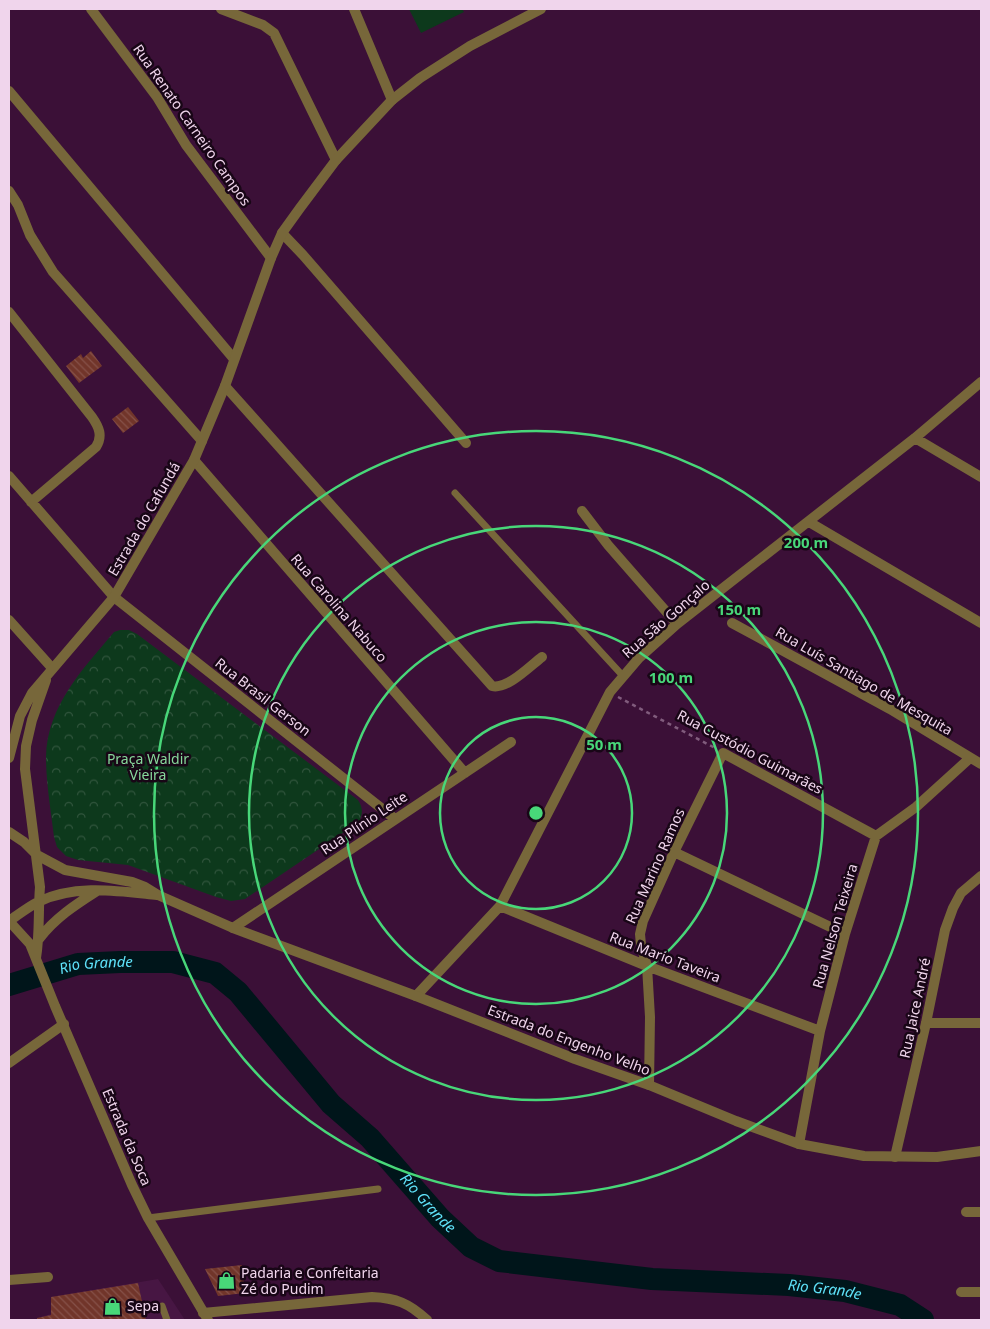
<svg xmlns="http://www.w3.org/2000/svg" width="990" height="1329" font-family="'Noto Sans',sans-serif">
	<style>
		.built { fill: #471643 }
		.grass { fill: #0d391c }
		.park { fill: url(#park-crowns) }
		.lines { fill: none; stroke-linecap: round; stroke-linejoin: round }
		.river { stroke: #00151a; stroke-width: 22 }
		.building { fill: url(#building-back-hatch) }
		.path { stroke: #815c7d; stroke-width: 2.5; stroke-dasharray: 4 4; stroke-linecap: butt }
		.service { stroke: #77673a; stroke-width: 7 }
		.minor { stroke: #77673a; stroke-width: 10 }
		.tertiary { stroke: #77673a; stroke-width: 10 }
		.ring { fill: none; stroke: #48d779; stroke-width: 2.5 }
		.labels { text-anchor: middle; stroke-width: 5; stroke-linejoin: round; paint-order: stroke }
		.street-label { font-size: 14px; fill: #f0d5ec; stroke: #180616 }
		.park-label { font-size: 14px; fill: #87d89b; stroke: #180616 }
		.poi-label { font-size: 14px; fill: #f0d5ec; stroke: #180616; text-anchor: start }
		.water-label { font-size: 15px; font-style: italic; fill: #5ee1f8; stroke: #180616 }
		.centre { fill: #48d779; stroke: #180616; stroke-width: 2.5 }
		.ring-label { font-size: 15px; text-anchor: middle; font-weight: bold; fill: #48d779; stroke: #180616; stroke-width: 5; stroke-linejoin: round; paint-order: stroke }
	</style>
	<defs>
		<pattern id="park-crowns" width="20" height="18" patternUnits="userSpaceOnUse" patternTransform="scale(1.25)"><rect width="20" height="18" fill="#0d391c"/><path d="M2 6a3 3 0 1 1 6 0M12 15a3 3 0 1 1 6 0" fill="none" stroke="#31553d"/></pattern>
		<pattern id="building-back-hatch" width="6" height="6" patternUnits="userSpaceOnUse" patternTransform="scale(1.25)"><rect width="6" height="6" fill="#71352a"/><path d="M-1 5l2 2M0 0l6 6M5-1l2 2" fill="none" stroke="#865149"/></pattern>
	</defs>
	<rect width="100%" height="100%" fill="#3b1037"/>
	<path class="built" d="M158 1279 185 1320H37V1318L51 1314V1297Z"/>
	<path class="grass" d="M409 9H462L464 12 421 33Z"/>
	<path class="park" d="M120 630H129L137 634 358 800C363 808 363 813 359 822L245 899 231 901 216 897 128 865 78 860 66 856 57 847 54 837C51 811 46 783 46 757 47 706 83 669 114 632Z"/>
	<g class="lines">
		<path class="river" id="s1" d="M9 985 78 964 120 962H173L215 973 238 992 331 1104 370 1138 440 1218 471 1247 499 1261 652 1279 789 1285 845 1291 900 1305 923 1320"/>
	</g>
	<path class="building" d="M91 351 102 366 79 383 66 366 81 354 83 358Z
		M128 407 139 421 123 433 112 419Z
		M242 1265 245 1293 218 1296 205 1269Z
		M138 1283 146 1320H37V1318L51 1315V1297Z"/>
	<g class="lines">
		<path class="path" d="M618 697 715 748"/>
		<path class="service" d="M455 493 623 676
			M148 1218 378 1189
			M162 1306 167 1320"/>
		<path class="minor" d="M91 9 157 97 186 145 271 258
			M221 9 263 25 274 33 336 160
			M354 9 392 100
			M9 91 234 359
			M9 191 18 205 30 235 53 272 202 441
			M282 233 303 255 466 443
			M9 312 92 417C99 427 103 436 96 447L31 502
			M225 386 492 686C507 690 530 666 542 657
			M915 438 981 477
			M194 460 465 773
			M9 476 114 597 395 819
			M582 511 608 545 677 624
			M809 522 981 623
			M9 620 52 668
			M732 623 890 709 981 764
			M674 852 845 934
			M500 906 647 966 820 1031
			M233 928 511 742
			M416 996 500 906 610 692 639 658 677 624 915 438 981 382
			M926 1023H981
			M9 1063 64 1024
			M649 1085 650 1017 647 966 641 945 640 934 643 921 674 852 723 753 876 836
			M799 1144 820 1031 845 934 876 836 916 807 970 758
			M895 1157 926 1023 945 930 953 908 961 893 981 876
			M966 1212H981
			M9 1280 48 1277
			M961 1292H981
			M203 1313 372 1297C396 1298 409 1303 427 1320"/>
		<path class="tertiary" d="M9 758 20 716 32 693 114 597 194 460 225 386 271 258 282 233 300 208 336 160 392 100 420 78 470 46 541 9
			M9 832 24 842 37 855 65 870 132 882 145 887 158 895 233 928 416 996 575 1059 649 1085 736 1121 799 1144 864 1156 937 1157 981 1151
			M9 921 30 944 55 1006 132 1185 148 1218 208 1320
			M9 921C18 915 28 907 38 902 75 884 118 891 157 895
			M39 939C55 918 75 905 97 891
			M36 958C40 934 38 911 40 887L25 769 26 746 32 720 46 680"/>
	</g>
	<g class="ring">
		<circle cx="536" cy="813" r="96"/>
		<circle cx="536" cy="813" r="191"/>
		<circle cx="536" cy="813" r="287"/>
		<circle cx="536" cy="813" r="382"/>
	</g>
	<defs>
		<symbol id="shop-bare" viewBox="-9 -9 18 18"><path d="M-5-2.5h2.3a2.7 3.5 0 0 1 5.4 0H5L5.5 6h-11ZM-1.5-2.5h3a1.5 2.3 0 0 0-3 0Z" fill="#48d779" stroke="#180616" stroke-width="2.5" paint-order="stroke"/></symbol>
	</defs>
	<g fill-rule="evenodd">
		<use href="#shop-bare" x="214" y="1268" width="25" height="25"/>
		<use href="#shop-bare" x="100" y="1294" width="25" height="25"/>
	</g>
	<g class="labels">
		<g class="street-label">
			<text transform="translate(192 125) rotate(55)" y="5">Rua Renato Carneiro Campos</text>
			<text transform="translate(144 519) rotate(-60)" y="5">Estrada do Cafundá</text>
			<text transform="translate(339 608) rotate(49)" y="5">Rua Carolina Nabuco</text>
			<text transform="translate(666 619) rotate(-41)" y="5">Rua São Gonçalo</text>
			<text transform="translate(864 681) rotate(30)" y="5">Rua Luís Santiago de Mesquita</text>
			<text transform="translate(263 697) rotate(38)" y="5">Rua Brasil Gerson</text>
			<text transform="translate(750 752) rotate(28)" y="5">Rua Custódio Guimarães</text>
			<text transform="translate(364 823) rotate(-34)" y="5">Rua Plínio Leite</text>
			<text transform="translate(655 866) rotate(-66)" y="5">Rua Marino Ramos</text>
			<text transform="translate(835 926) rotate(-74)" y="5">Rua Nelson Teixeira</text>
			<text transform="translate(665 957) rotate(21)" y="5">Rua Mario Taveira</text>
			<text transform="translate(915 1008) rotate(-78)" y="5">Rua Jaice André</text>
			<text transform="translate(569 1040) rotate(21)" y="5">Estrada do Engenho Velho</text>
			<text transform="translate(127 1137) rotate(67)" y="5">Estrada da Soca</text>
		</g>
		<g class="park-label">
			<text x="148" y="764">Praça Waldir<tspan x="148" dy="16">Vieira</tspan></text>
		</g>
		<g class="poi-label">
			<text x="241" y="1278">Padaria e Confeitaria<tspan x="241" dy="16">Zé do Pudim</tspan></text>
			<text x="127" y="1311">Sepa</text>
		</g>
		<g class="water-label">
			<text dy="5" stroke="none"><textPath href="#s1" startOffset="90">Rio Grande</textPath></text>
			<text dy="5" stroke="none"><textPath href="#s1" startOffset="525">Rio Grande</textPath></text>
			<text dy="5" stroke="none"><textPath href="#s1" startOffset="945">Rio Grande</textPath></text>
		</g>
	</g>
	<circle cx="536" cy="813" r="8" class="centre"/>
	<g class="ring-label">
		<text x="806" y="548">200 m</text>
		<text x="739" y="615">150 m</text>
		<text x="671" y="683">100 m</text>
		<text x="604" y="750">50 m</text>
	</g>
	<rect width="990" height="1329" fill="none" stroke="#f0d5ec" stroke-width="20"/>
</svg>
